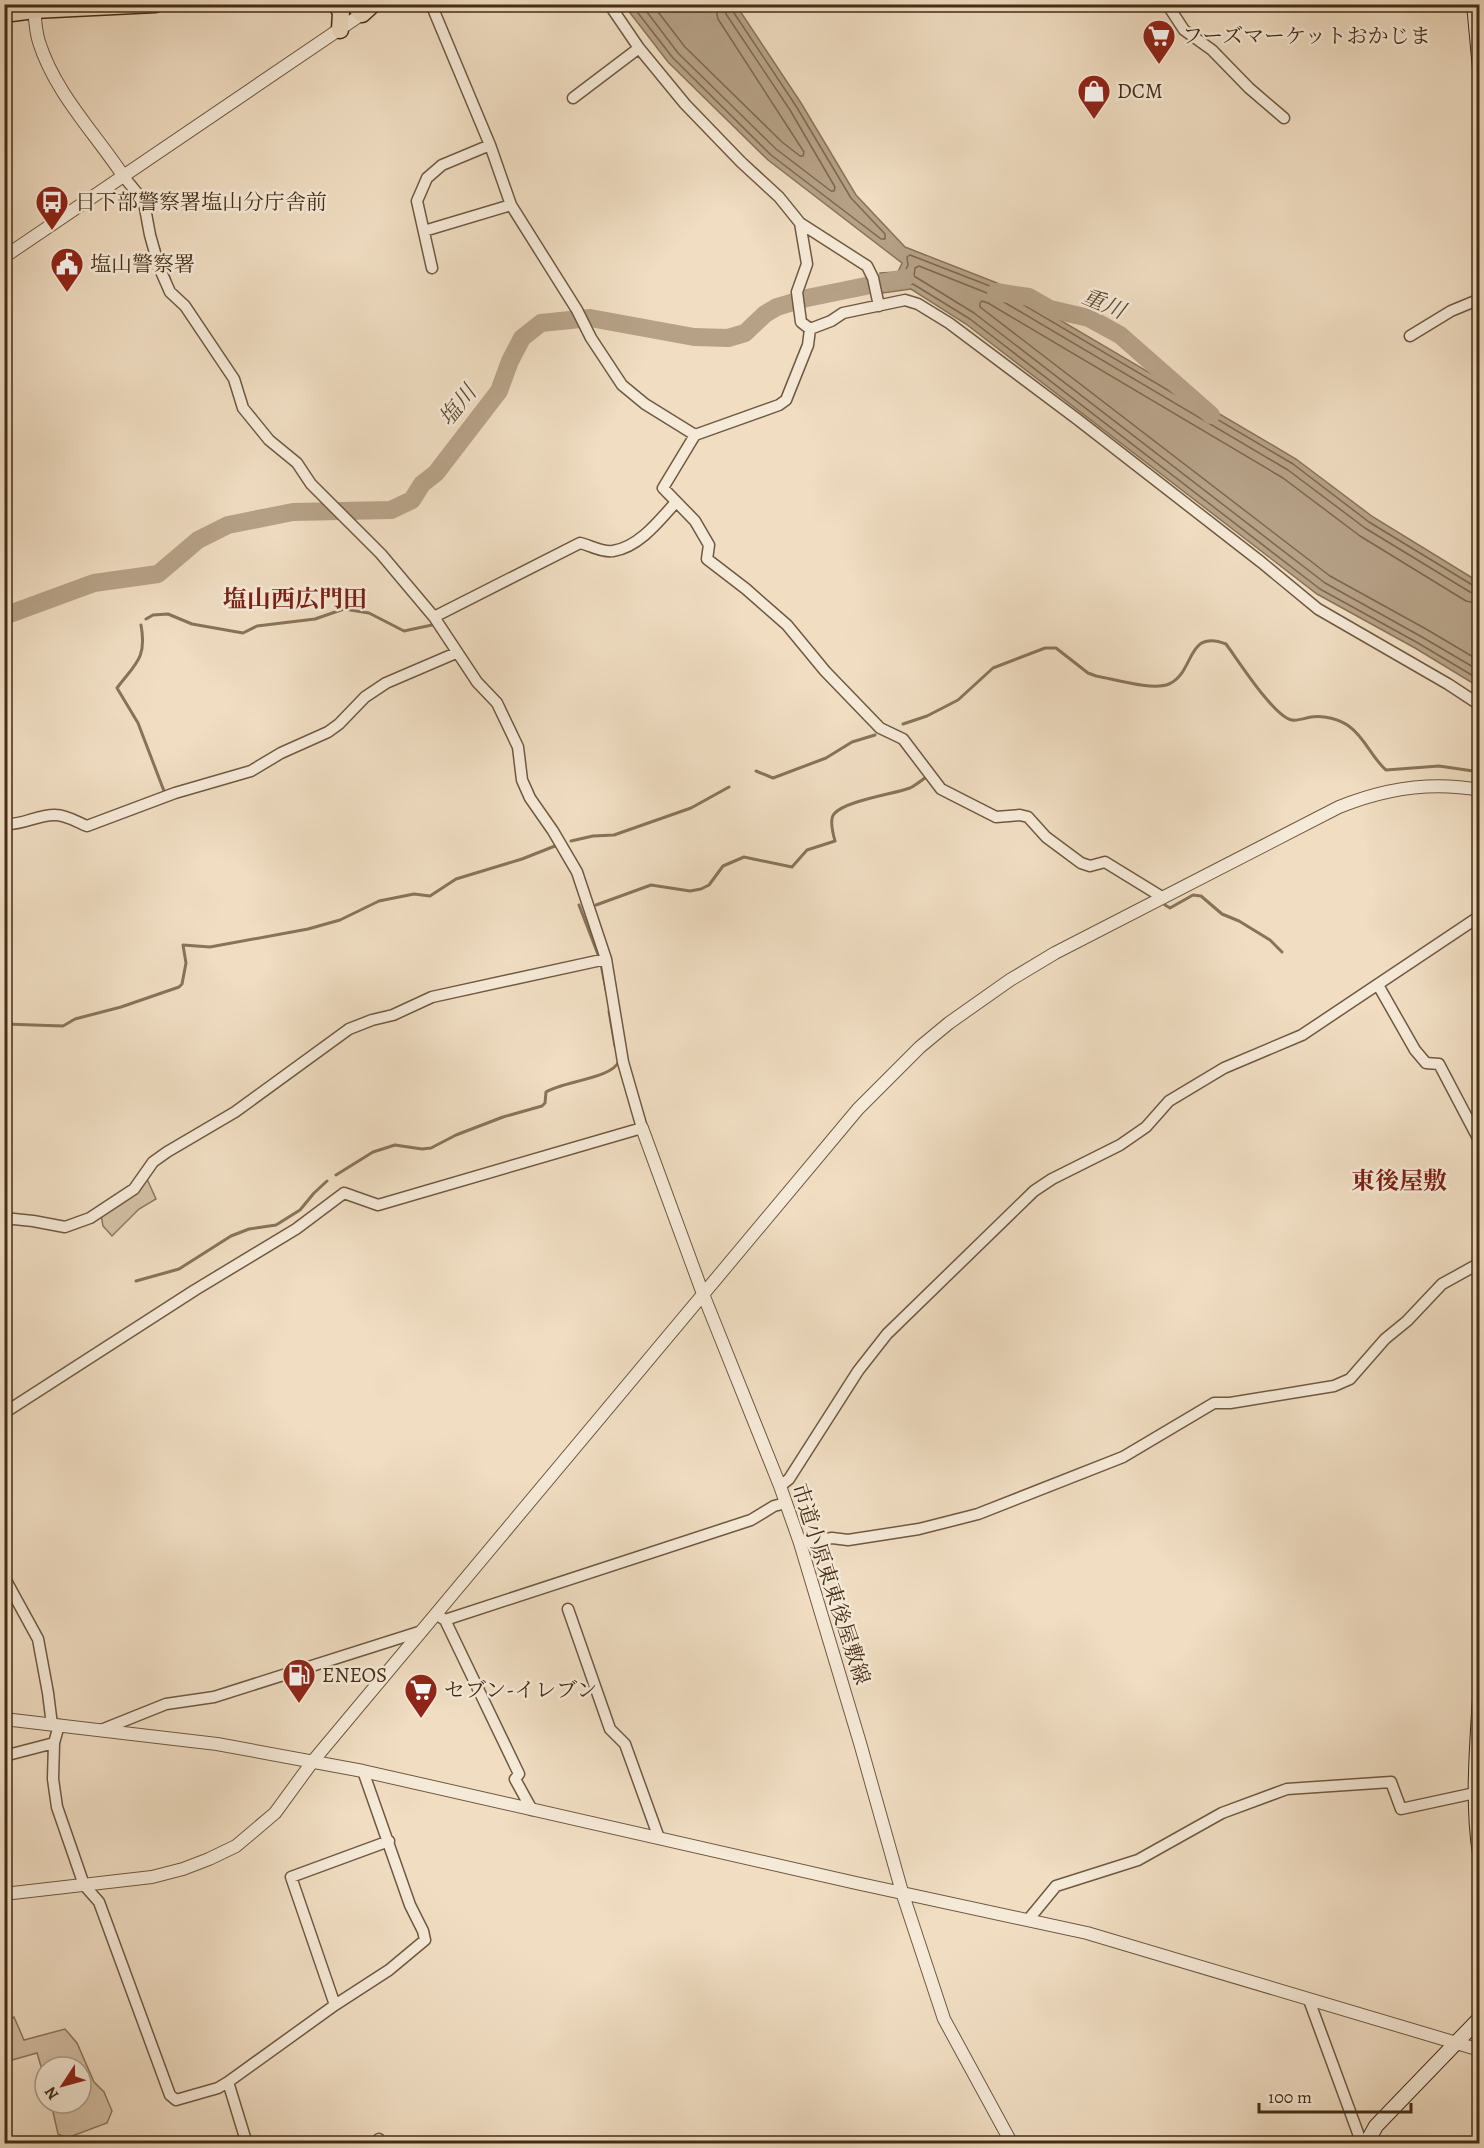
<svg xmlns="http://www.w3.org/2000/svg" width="1484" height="2148" font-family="Alegreya,'Noto Serif JP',serif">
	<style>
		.green { fill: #d3bfa5; stroke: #8c765d; stroke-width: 1.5 }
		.water { fill: #b6a187; stroke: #887359; stroke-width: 1.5 }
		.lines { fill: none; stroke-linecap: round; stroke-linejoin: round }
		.shore { stroke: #7d674e; stroke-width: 1.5 }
		.stream { stroke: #887359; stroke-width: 3 }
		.river { stroke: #b6a187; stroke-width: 18 }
		.minor-casing { stroke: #6f5940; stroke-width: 13 }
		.tertiary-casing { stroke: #6f5940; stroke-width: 14 }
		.secondary-casing { stroke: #442d15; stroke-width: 16 }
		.primary-casing { stroke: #442d15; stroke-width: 19 }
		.minor { stroke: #f5e9d7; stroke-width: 10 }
		.tertiary { stroke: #f5e9d7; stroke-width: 12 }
		.secondary { stroke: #f5e9d7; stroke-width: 14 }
		.primary { stroke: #f0ddc2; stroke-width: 16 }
		.labels { text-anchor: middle; stroke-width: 5; stroke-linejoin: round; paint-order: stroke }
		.poi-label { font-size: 21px; fill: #442d15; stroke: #f5e9d7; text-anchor: start }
		.street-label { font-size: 21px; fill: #442d15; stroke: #f5e9d7 }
		.water-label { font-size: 22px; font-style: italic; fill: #604a32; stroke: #f5e9d7 }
		.quarter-label { font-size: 24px; font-weight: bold; fill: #7a1f14; stroke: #f5e9d7 }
	</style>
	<rect width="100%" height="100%" fill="#f0ddc2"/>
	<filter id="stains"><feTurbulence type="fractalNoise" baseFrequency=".00333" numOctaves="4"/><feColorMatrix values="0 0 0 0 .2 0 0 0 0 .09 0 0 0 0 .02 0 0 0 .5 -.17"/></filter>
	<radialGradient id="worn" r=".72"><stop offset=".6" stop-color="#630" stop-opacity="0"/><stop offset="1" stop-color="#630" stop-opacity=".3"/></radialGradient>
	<path class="green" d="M147 1179 156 1199 139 1209 112 1236 103 1226 101 1215Z
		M14 2017 24 2040 65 2029 77 2043 94 2082 104 2092 112 2111 107 2123 67 2138 58 2134 51 2103H81V2067H45V2080L37 2053 5 2062V2022Z"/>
	<path class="water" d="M624 5H736L801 103 856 195 905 247 997 283 1296 459 1373 517 1479 582V687L1415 648 1317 594 966 324 911 289 883 293 880 273 898 272 902 263 768 160 668 62Z"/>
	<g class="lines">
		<path class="shore" d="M631 4 673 58 771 155 881 239H885V234L851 198 796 106 732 10 731 4
			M641 4 678 53 776 149 831 191H834L835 187 790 110 726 14 724 4
			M652 4 685 47 782 142 800 156H803L804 152 718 19 715 4
			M1480 587 1474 586 1369 522 1293 464 995 288 910 255 907 257 908 265 903 276 888 280 890 286 913 284 970 319 1320 589 1418 643 1480 680
			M1480 595 1470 592 1365 528 1288 470 992 295 919 266 915 268 914 276 974 313 1325 583 1422 637 1480 671
			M1480 604 1466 601 1360 536 1283 478 988 303 982 301 980 303V307L1330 576 1426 629 1480 661"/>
		<path class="stream" d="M158 246 170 280
			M146 619 153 615 168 614 192 624 243 633 257 626 315 619 344 609 369 613 404 631 432 625
			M141 625C147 658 136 663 117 688L138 723 164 791
			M903 724 927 716 958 700 993 668 1045 648H1056L1088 673 1096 676C1114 679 1152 691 1169 684 1195 673 1186 628 1226 644 1238 660 1274 717 1292 720 1298 721 1305 718 1311 717 1323 715 1340 719 1350 727 1365 738 1372 758 1386 770L1439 766 1480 772
			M756 771 773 778 826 758 852 742 875 735
			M571 841 593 836 614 835 691 808 729 787
			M579 905 599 957
			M596 905 651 885 690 891 701 889 709 885 723 866 744 857 792 867 807 850 835 841C833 834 829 820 834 814 844 801 894 794 910 788 916 785 921 781 926 777L928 779
			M1165 905 1170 908 1193 895 1201 896 1222 914 1239 921 1270 940 1282 952
			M601 964 606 990
			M609 1011 615 1046
			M4 1024 63 1026 75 1019 121 1007 179 987 182 984 186 963 183 945 210 947 308 929 340 920 379 901 414 894 430 896 456 879 522 859 555 846
			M336 1175 373 1152 395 1145 422 1149 431 1148 456 1135 503 1117 542 1106 545 1103 546 1092C563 1081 612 1079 619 1061
			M136 1281 179 1269 231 1236 249 1229 276 1225 300 1210 314 1193 327 1181"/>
		<path class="river" d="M996 292 1029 297 1050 309 1089 318 1120 335 1211 415
			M4 616 94 583 158 574 198 540 228 525 293 512 391 510 412 500 422 484 436 473 499 391 510 361 522 338 541 323 590 318 694 337 728 338 745 333 765 314 777 307 807 298 905 278"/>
		<defs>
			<path id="minor" d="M431 4 490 145 511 205 577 310 591 338 622 385 645 404 695 435
				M609 4 639 48 685 104 741 162 779 197 800 223 807 264 797 292 801 322 810 329 808 345 786 400 779 405 695 435 663 488 695 521 709 545 707 559 746 589 787 625 825 671 880 728 903 739 941 789 996 817 1020 815 1028 817 1046 837 1081 863 1090 866 1105 862 1162 897
				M1167 4 1184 30 1212 50 1249 88 1284 118
				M573 98 639 48
				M800 223 867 266 873 278 879 306
				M424 231 511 205
				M432 268 417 201 427 178 442 165 490 145
				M810 329 831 321 843 313 905 300 918 304 949 323 1077 419 1261 562 1318 609 1448 684 1480 705
				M1410 336 1451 311 1480 299
				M434 617 580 543C589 545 604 553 613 551 639 547 659 521 676 502
				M4 824C22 826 38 814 56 815 66 815 77 822 87 826L175 793 251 771 281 753 328 732 339 724 365 697 386 683 456 653
				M1378 985 1415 1050 1426 1063 1439 1064 1480 1142
				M4 1218 33 1221 65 1227 90 1218 134 1189 153 1162 167 1152 235 1112 349 1029 372 1020 393 1015 432 997 606 959
				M4 1413 195 1290 296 1229 344 1193 378 1205 642 1128 623 1062 606 959 577 872 553 831 530 798 522 780 518 747 497 703 477 682 434 617 381 554 311 484 297 463 269 440 243 408 234 379 185 306 170 292 159 267 150 235 145 208 142 199 124 177
				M780 1486 789 1479 858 1371 887 1334 1034 1191 1052 1179 1120 1145 1146 1127 1169 1101 1224 1068 1302 1035 1480 916
				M800 1543 832 1538 848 1540 919 1529 978 1514 1123 1457 1214 1403H1230L1334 1386 1350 1379 1385 1339 1407 1321 1442 1284 1480 1263
				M4 1577 38 1639 48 1693 52 1725
				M568 1609 610 1729 625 1744 659 1838
				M436 1614 445 1620 751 1520 774 1506 786 1503
				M445 1620 519 1774 515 1779 532 1810
				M101 1730 166 1704 214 1697 422 1631
				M54 1743 53 1779 57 1807 84 1885 99 1902 170 2095 176 2100 218 2088 228 2082 335 2005 389 1970 425 1940 423 1931 410 1905 363 1771
				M4 1756 54 1743 59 1725
				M1028 1920 1056 1886 1138 1860 1222 1813 1287 1789 1391 1782 1401 1809 1475 1793
				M1309 2000 1362 2144
				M335 2005 291 1877 389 1841
				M228 2082 247 2144
				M379 2139 381 2144"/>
			<path id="tertiary" d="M34 4C35 17 35 30 39 42 55 93 95 133 124 177
				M4 257 362 14
				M642 1128 703 1294 780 1486 800 1543 860 1743 902 1892 944 2019 1012 2144
				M4 1719 217 1744 363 1771 856 1883 1087 1933 1480 2050
				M4 1894 152 1877 183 1869 209 1859 236 1846 275 1813 313 1761 858 1109 920 1047 949 1023 1010 980 1055 953 1339 807C1383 789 1432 781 1480 790"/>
			<path id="secondary" d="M1474 4 1480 69
				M1480 1697C1477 1749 1472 1802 1480 1854
				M1366 2144 1376 2126 1480 2018"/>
			<path id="primary" d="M336 4 341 12 340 30
				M354 4 362 14 373 4
				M4 14 34 10 155 4"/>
		</defs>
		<use href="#minor" class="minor-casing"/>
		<use href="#tertiary" class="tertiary-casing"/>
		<use href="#secondary" class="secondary-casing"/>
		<use href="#primary" class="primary-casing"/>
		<use href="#minor" class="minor"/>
		<use href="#tertiary" class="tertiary"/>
		<use href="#secondary" class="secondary"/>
		<use href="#primary" class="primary"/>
	</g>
	<defs>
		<symbol id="supermarket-pin" viewBox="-11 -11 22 30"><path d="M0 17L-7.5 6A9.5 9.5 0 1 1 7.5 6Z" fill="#8f2418" stroke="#f5e9d7"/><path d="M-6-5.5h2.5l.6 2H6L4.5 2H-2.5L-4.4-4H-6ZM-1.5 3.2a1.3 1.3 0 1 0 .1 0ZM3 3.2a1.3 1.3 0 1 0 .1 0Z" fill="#fff"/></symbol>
		<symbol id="shop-pin" viewBox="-11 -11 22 30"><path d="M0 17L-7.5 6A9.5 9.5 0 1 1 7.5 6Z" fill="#8f2418" stroke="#f5e9d7"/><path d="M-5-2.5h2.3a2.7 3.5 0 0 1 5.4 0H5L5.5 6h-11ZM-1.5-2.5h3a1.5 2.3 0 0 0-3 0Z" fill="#fff"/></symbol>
		<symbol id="bus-pin" viewBox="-11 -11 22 30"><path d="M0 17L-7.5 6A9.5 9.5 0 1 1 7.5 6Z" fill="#8f2418" stroke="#f5e9d7"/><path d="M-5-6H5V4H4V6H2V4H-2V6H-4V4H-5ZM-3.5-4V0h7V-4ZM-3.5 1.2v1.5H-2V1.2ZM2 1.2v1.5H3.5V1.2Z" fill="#fff"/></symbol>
		<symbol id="civic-pin" viewBox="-11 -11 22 30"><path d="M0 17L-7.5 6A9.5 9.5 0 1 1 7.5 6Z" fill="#8f2418" stroke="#f5e9d7"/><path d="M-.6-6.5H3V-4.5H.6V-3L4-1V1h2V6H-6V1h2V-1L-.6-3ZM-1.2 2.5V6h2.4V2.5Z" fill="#fff"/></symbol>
		<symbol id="fuel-pin" viewBox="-11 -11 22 30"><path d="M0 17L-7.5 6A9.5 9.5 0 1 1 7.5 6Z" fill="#8f2418" stroke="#f5e9d7"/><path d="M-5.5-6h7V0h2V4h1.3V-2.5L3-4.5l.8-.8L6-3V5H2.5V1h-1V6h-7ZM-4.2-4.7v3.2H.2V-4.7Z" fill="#fff"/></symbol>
	</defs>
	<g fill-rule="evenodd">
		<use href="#supermarket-pin" x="1140" y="17" width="38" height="52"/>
		<use href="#shop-pin" x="1075" y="72" width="38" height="52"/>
		<use href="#bus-pin" x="33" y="183" width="38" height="52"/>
		<use href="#civic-pin" x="48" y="245" width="38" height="52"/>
		<use href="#fuel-pin" x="280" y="1656" width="38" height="52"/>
		<use href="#supermarket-pin" x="402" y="1671" width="38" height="52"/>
	</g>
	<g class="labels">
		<g class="poi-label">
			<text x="1182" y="43">フーズマーケットおかじま</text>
			<text x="1117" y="98">DCM</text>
			<text x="75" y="209">日下部警察署塩山分庁舎前</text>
			<text x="90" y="271">塩山警察署</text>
			<text x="322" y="1682">ENEOS</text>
			<text x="444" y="1697">セブン-イレブン</text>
		</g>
		<g class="street-label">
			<text transform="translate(831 1584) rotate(72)" y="7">市道小原東東後屋敷線</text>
		</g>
		<g class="water-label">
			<text transform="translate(1104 303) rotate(23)" y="8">重川</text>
			<text transform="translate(457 405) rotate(-51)" y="8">塩川</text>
		</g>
		<g class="quarter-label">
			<text x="295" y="607">塩山西広門田</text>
			<text x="1399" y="1189">東後屋敷</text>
		</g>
	</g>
	<rect width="1484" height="2148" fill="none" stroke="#f0ddc2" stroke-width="24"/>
	<rect x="6" y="6" width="1472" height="2136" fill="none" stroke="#442d15" stroke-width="3"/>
	<rect x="12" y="12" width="1460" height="2124" fill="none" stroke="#442d15" stroke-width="1.5"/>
	<g transform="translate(63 2085) rotate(234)"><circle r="28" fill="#f5e9d7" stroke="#ae9e89" stroke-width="1.5"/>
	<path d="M0-4.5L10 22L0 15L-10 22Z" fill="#8f2418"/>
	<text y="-9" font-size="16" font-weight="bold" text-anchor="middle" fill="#442d15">N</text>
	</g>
	<path d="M1259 2103v9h152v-9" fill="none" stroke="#442d15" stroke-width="3"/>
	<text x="1268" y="2103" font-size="18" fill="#442d15" stroke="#f5e9d7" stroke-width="4.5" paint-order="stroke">100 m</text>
	<rect width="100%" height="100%" filter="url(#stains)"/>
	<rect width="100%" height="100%" fill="url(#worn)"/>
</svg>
